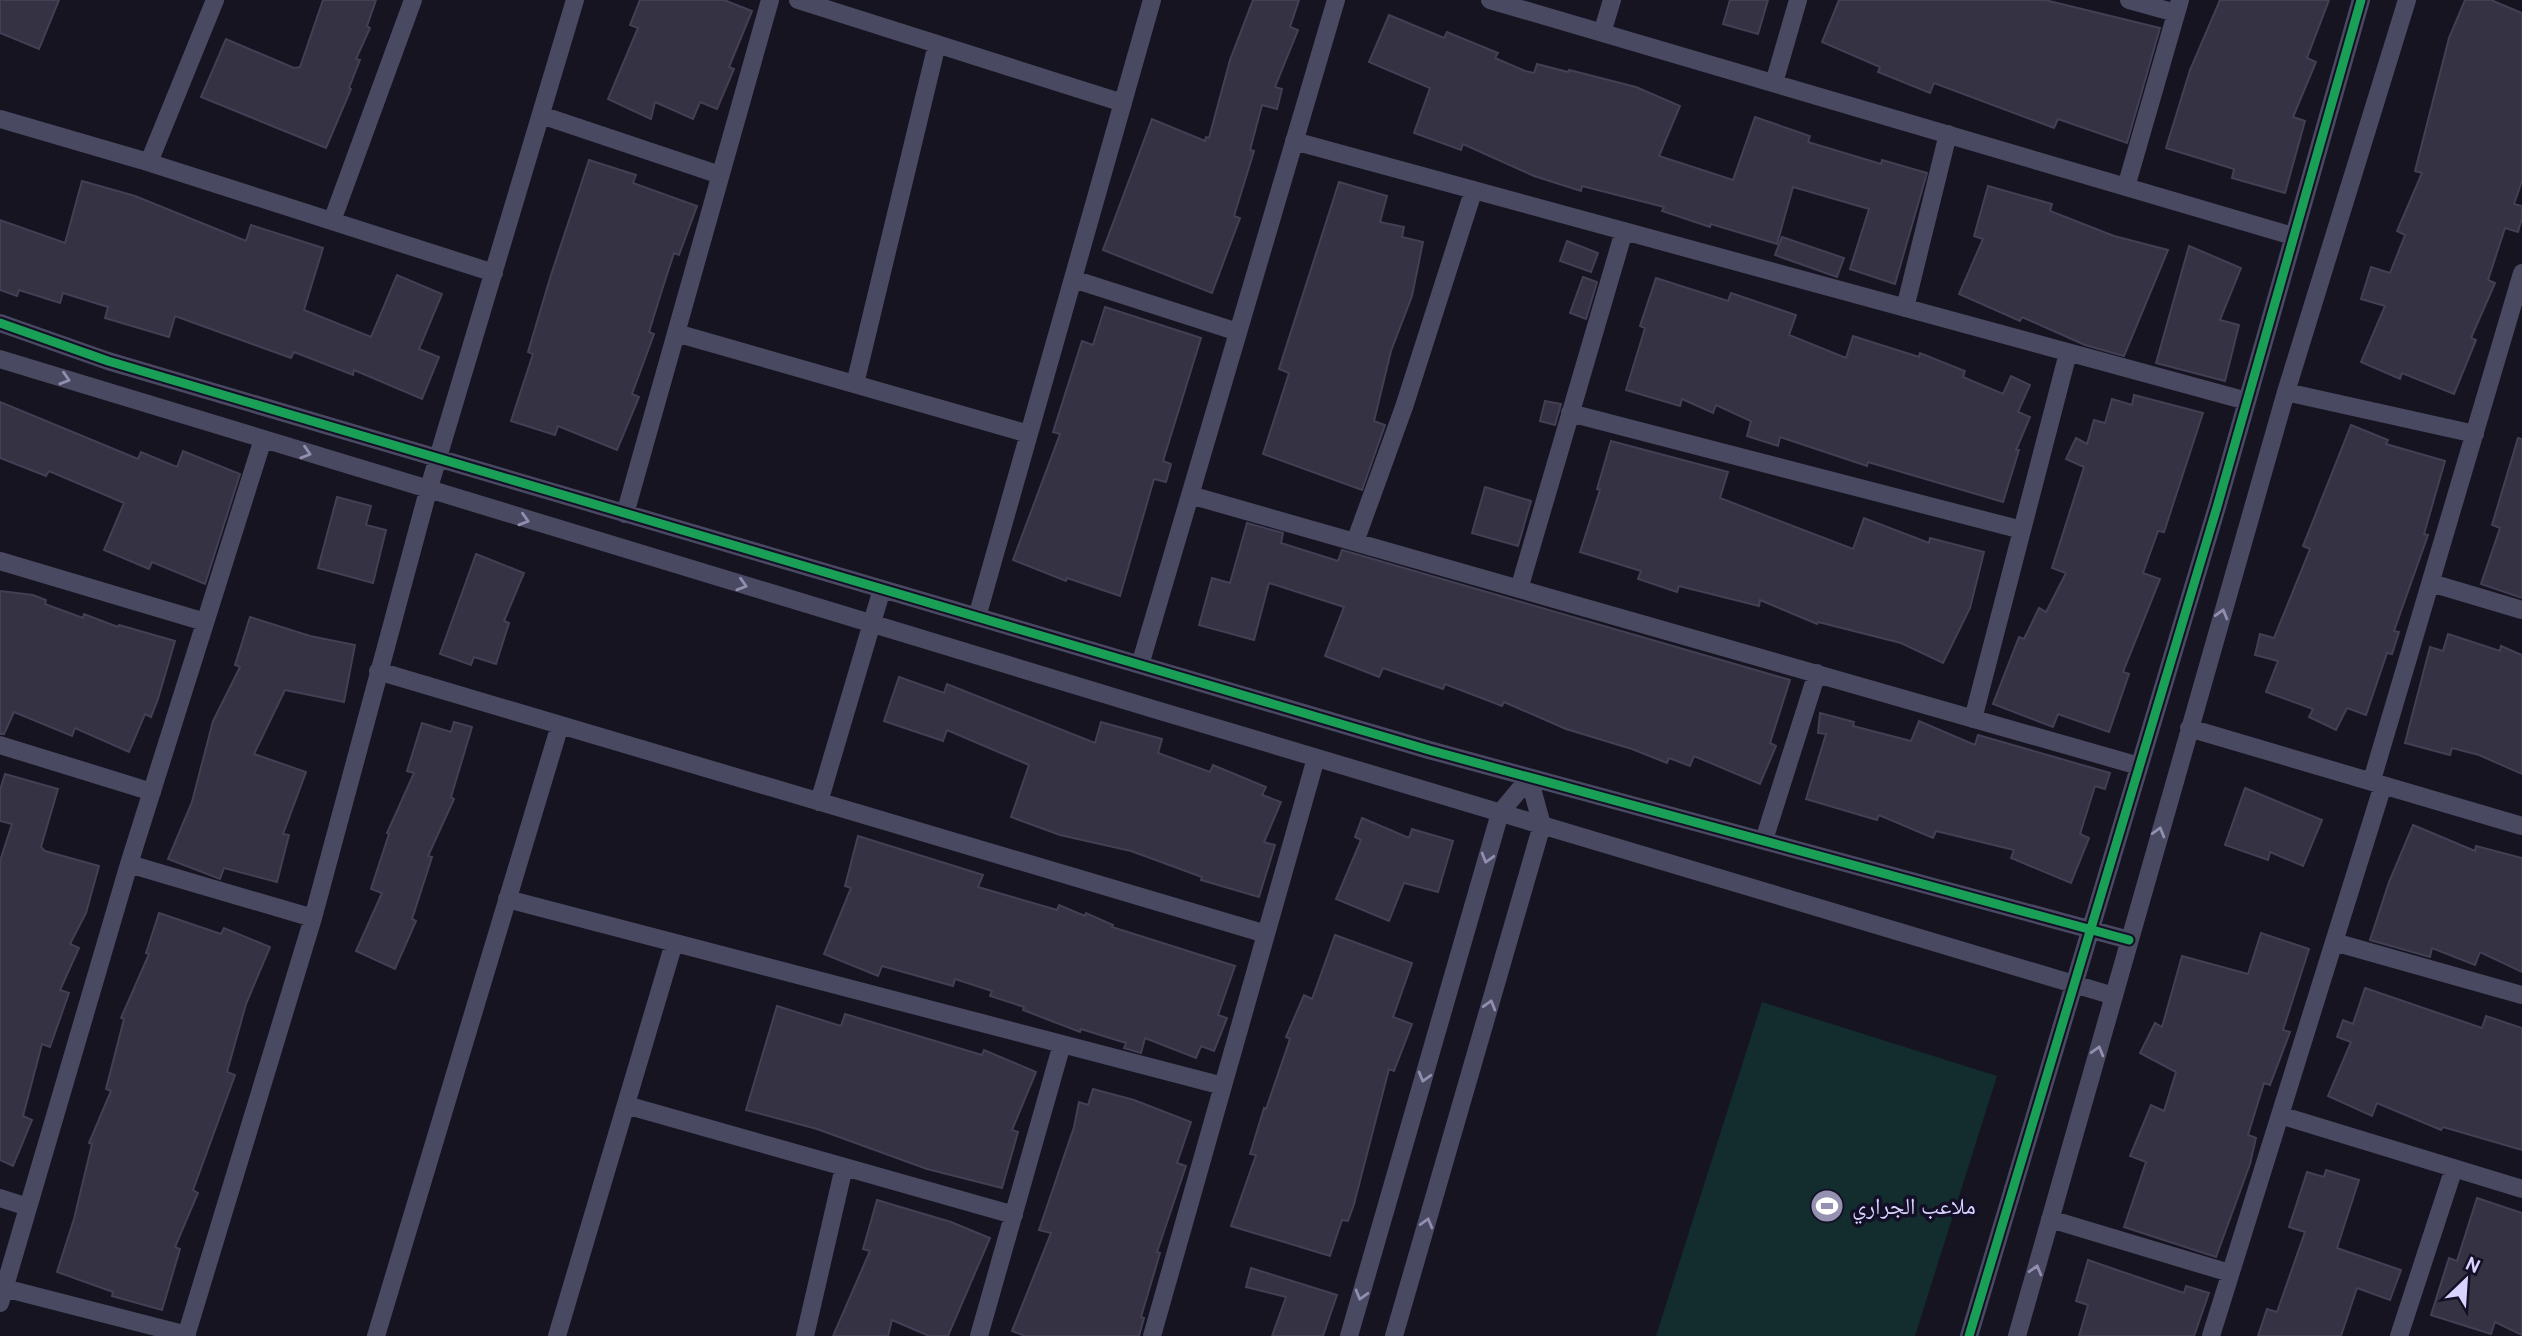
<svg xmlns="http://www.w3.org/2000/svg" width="2522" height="1336" font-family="Overpass,'Noto Naskh Arabic',sans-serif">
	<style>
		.green { fill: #132c2d }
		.building { fill: #343243; stroke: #433f54; stroke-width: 2 }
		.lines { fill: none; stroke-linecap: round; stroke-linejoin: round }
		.street { stroke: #4a4962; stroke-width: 18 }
		.cycleway-casing { stroke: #130f26; stroke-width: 13 }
		.cycleway { stroke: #1a9f57; stroke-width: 9 }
		.oneway { stroke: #928eb0 }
		.labels { text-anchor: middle; stroke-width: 7; stroke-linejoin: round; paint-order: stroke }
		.poi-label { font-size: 23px; fill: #d9d4ff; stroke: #130f26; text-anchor: start }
	</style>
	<rect width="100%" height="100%" fill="#161421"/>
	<path class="green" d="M1762 1002 1997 1076 1915 1336H1656Z"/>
	<path class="building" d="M0 0H59L39 49 0 33Z
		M323 0H376L367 26 370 28 356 59 360 60 349 88 351 89 326 148 201 97 226 39 294 68 300 67Z
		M640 0H724L752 11 729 67 734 69 717 109 700 102 693 119 655 102 651 119 608 99 638 28 630 25Z
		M1253 0H1299L1290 27 1298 30 1275 87 1282 89 1277 109 1262 105 1250 150 1254 151 1234 216 1240 218 1212 293 1103 250 1152 119 1205 141 1206 137 1209 138 1230 60Z
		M1730 0H1768L1758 34 1723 24Z
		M1839 0H2045L2160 28 2127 143 2058 119 2054 128 1934 83 1930 93 1878 72 1880 67 1822 42Z
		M2220 0H2329L2307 58 2316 62 2293 117 2305 121 2285 193 2232 178 2234 169 2166 148 2190 70Z
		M2465 0H2491L2522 13V181L2514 204 2522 206V218L2518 232 2505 228 2488 280 2495 283 2471 338 2476 340 2454 394 2402 373 2400 379 2361 362 2385 306 2361 299 2371 267 2390 273 2405 235 2397 231 2422 173 2415 171 2449 38Z
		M1389 15 1444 38 1447 32 1498 53 1495 58 1525 71 1534 73 1537 64 1568 72 1569 70 1636 87 1680 106 1659 156 1733 180 1755 117 1810 136 1808 142 1881 164 1882 160 1927 173 1895 284 1850 269 1869 209 1793 187 1777 244 1711 224 1710 227 1662 211 1664 207 1582 186 1581 191 1534 176 1463 144 1461 150 1414 133 1430 88 1369 62Z
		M589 160 636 175 633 183 697 206 679 255 674 253 662 290 649 332 654 334 632 394 639 397 617 450 558 426 555 435 511 421 533 354 528 352 551 275Z
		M82 181 135 196 246 241 251 225 323 248 304 310 371 337 397 275 442 294 419 349 439 357 422 399 354 370 353 375 294 352 291 358 175 316 169 337 105 318 108 307 63 293 60 303 19 290 17 296 0 290V220L65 243Z
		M1339 182 1387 196 1380 222 1404 227 1402 237 1423 242 1412 296 1391 351 1374 421 1385 425 1362 490 1263 454 1289 373 1279 369Z
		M1988 186 2052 204 2050 211 2114 236 2168 250 2124 356 2085 345 2022 317 2020 321 1959 294 1983 239 1974 236Z
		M1782 237 1844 258 1837 277 1775 255Z
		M1567 241 1598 253 1591 272 1560 261Z
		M2189 246 2241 268 2220 320 2239 325 2225 381 2156 363Z
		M1583 277 1597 282 1586 319 1570 313Z
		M1656 278 1728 301 1731 293 1796 315 1789 335 1846 358 1853 336 1919 357 1920 353 1965 371 1963 377 2003 394 2011 376 2030 385 2018 412 2030 417 2016 450H2019L2003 502 1868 462 1867 466 1780 437 1778 446 1747 436 1751 421 1716 405 1713 413 1682 399 1680 406 1626 390 1645 328 1640 326Z
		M1105 307 1201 338 1163 461 1171 464 1166 482 1154 479 1120 596 1067 578 1066 581 1013 560 1060 434 1053 432 1082 341 1093 345Z
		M2134 395 2203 413 2164 532 2158 531 2143 573 2160 579 2123 672 2129 674 2109 732 2058 714 2053 727 1993 704 2019 637 2024 639 2039 608 2046 612 2066 573 2052 568 2084 467 2066 459 2076 438 2087 444 2094 420 2105 423 2112 399 2132 405Z
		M1545 401 1561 404 1555 425 1540 421Z
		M0 402 138 459 141 452 177 467 183 451 240 474 205 584 152 562 149 569 104 550 124 503 49 471 46 476 0 458Z
		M2351 425 2388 440 2386 444 2445 461 2424 534 2428 535 2394 631 2399 632 2392 654 2387 653 2366 715 2347 708 2336 730 2309 717 2313 709 2266 692 2278 661 2255 655 2260 634 2274 638 2310 549 2303 546Z
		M2518 438 2522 439V598L2481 584 2500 528 2492 525Z
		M1611 441 1728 472 1720 498 1853 549 1864 518 1929 543 1930 538 1984 552 1970 608 1943 663 1901 643 1818 622 1817 624 1760 600 1759 606 1679 586 1677 592 1638 579 1641 571 1580 552 1600 490 1597 489Z
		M1485 487 1531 501 1518 546 1472 533Z
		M337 497 371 506 366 525 386 530 373 583 318 568Z
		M1247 523 1283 533 1281 543 1338 561 1342 550 1790 680 1770 743 1776 746 1760 784 1694 756 1690 766 1669 758 1667 763 1632 749 1566 729 1504 702 1502 706 1445 684 1443 689 1383 668 1379 677 1325 656 1344 607 1269 583 1254 640 1199 625 1212 578 1230 583Z
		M476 554 524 573 504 621 509 623 496 664 474 657 471 665 440 654Z
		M0 591 33 595 46 600 45 604 83 618 84 614 118 627 119 625 175 641 158 699 151 717 145 714 129 752 75 728 72 736 14 712 4 734H0Z
		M250 617 310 636 355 645 344 702 285 690 254 754 306 772 283 834 289 835 277 882 224 868 220 879 168 859 192 802 213 721 240 667 235 665Z
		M2448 634 2500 651 2501 646 2522 655V774L2479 755 2452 748 2450 755 2405 743 2430 647 2443 651Z
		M899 677 944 693 947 684 1095 743 1101 722 1162 739 1158 753 1210 772 1213 765 1266 787 1262 795 1281 802 1264 842 1275 845 1259 897 1201 880 1202 877 1131 851 1060 835 1011 817 1029 765 947 730 943 741 884 721Z
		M1820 713 1854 722 1853 726 1911 741 1919 721 1975 745 1978 735 2110 773 2105 789 2095 786 2080 834 2089 838 2071 883 2011 858 2014 850 1936 831 1933 838 1879 815 1877 820 1806 799 1826 734 1818 733Z
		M454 722 472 727 451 797 454 799 428 856 432 857 412 919 416 921 395 969 356 951 382 893 371 889 389 834 387 833 414 773 407 771 422 723 451 732Z
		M5 774 58 789 41 847 45 851 99 866 86 913 70 944 79 948 60 990 69 993 50 1047 42 1044 23 1116 32 1120 13 1166 0 1160V861L12 824 0 821V790Z
		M2245 788 2322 820 2303 866 2270 852 2268 860 2225 845Z
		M1362 818 1409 838 1412 829 1453 841 1438 892 1404 883 1389 921 1336 899 1361 840 1355 837Z
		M2413 825 2475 851 2476 846 2522 858V972L2480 952 2475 965 2432 948 2430 957 2370 940 2389 882Z
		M858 836 983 875 978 887 1057 910 1059 905 1085 916 1086 913 1113 925 1112 927 1235 966 1218 1015 1227 1018 1214 1051 1201 1046 1196 1058 1145 1038 1141 1053 1124 1048 1126 1043 1081 1029 1080 1032 1023 1010 1024 1007 990 996 992 991 955 979 953 986 882 966 878 976 824 954 851 888 845 886Z
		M159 913 221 934 224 928 270 947 246 1004 227 1072 235 1075 193 1190 198 1193 175 1247 180 1249 162 1310 112 1296 113 1292 57 1272 74 1219 92 1144 89 1143 111 1091 106 1089 124 1019 121 1018 149 954 146 953Z
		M2261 933 2309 949 2283 1030 2290 1032 2270 1085 2264 1083 2248 1135 2256 1138 2250 1164 2216 1257 2124 1227 2146 1162 2130 1156 2151 1105 2164 1111 2176 1072 2140 1053 2155 1023 2162 1027 2182 956 2248 974Z
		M1335 935 1412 963 1393 1017 1412 1024 1394 1071 1389 1069 1354 1204 1348 1221 1342 1220 1330 1256 1231 1226 1256 1155 1250 1154 1264 1108 1266 1109 1290 1039 1286 1037 1304 995 1312 999Z
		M2365 988 2482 1028 2486 1016 2522 1028V1150L2443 1127 2441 1130 2377 1103 2372 1116 2328 1096 2351 1042 2337 1037 2343 1020 2353 1024Z
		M777 1006 841 1026 845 1014 982 1055 984 1050 1036 1072 1012 1130 1018 1132 1002 1188 927 1169 817 1129 746 1110Z
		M1093 1089 1134 1100 1191 1122 1177 1163 1186 1166 1157 1252 1160 1253 1141 1317 1144 1318 1139 1336H1025L1012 1331 1051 1233 1039 1230 1074 1127 1079 1102 1088 1105Z
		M2326 1170 2359 1180 2337 1248 2401 1270 2390 1300 2357 1288 2341 1336H2258L2267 1309 2277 1312 2305 1232 2289 1227 2307 1172 2324 1177Z
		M2477 1198 2522 1213V1335L2495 1322 2491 1334 2431 1315 2449 1258 2457 1261Z
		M877 1200 951 1222 990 1238 948 1336H929L892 1320 888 1336H833L870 1251 863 1249Z
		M2088 1260 2184 1293 2186 1286 2209 1293 2194 1336H2079L2088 1305 2076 1301Z
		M1251 1268 1337 1295 1323 1336H1272L1286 1297 1246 1287Z"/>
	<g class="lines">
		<path class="street" d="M798 0 1123 103
			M1490 0 2293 236
			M2129 0 2176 13
			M1602 33 1612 0
			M1774 83 1798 0
			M541 115 720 175
			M0 119 141 160 494 273
			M1294 141 2247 401
			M149 162 215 0
			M2126 187 2180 0
			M332 221 413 0
			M1073 279 1238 332
			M1905 308 1948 134
			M0 323 108 361 1429 750 2129 940
			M676 333 1029 434
			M0 359 1150 708 2114 996
			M855 384 937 44
			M2286 392 2475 434
			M1570 413 2022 530
			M1190 495 2139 766
			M625 514 770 0
			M1355 542 1404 407 1473 192
			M0 561 205 622
			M2431 583 2522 610
			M1519 589 1624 231
			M977 617 1152 0
			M1140 665 1336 0
			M378 671 1266 934
			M1973 719 2068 353
			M2189 728 2522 826
			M0 745 152 792
			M2372 780 2522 273
			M819 802 882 589
			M1764 840 1817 673
			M129 864 313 918
			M507 899 1223 1086
			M2334 942 2522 995
			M626 1105 1014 1215
			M2280 1115 2522 1189
			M0 1198 28 1207
			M2050 1219 2230 1273
			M4 1288 187 1335
			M0 1303 129 864 263 439
			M186 1336 313 918 428 491 575 0
			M376 1336 560 725
			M557 1336 674 943
			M805 1336 844 1167
			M979 1336 1062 1044
			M1152 1336 1316 758
			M1349 1336 1500 813 1529 778
			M1394 1336 1542 825 1529 778
			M1969 1336 2217 507 2361 0
			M2017 1336 2286 392 2407 0
			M2211 1336 2383 785
			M2399 1336 2454 1168"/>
		<defs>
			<path id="cycleway" d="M0 323 108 361 1429 750 2129 940
				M1969 1336 2217 507 2361 0"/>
		</defs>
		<use href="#cycleway" class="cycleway-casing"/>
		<use href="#cycleway" class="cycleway"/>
	</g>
	<defs><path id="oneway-chevron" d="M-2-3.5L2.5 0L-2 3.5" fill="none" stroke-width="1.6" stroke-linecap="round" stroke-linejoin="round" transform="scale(1.75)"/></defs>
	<g class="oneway">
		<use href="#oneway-chevron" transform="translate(65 379) rotate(17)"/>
		<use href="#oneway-chevron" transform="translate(306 453) rotate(17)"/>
		<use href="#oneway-chevron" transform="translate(524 520) rotate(17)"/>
		<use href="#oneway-chevron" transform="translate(742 585) rotate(17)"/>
		<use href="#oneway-chevron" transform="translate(2222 614) rotate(-74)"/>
		<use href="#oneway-chevron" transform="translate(2159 832) rotate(-74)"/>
		<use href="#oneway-chevron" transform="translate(1487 858) rotate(106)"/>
		<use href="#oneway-chevron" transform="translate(1490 1005) rotate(-74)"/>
		<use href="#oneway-chevron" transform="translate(2098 1051) rotate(-74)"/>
		<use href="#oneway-chevron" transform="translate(1424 1077) rotate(106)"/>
		<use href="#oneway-chevron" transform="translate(1427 1223) rotate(-74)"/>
		<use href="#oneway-chevron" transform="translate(2036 1270) rotate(-74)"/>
		<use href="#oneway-chevron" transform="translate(1361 1295) rotate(106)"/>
	</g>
	<defs>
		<symbol id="stadium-disc" viewBox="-11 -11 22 22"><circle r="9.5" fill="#9591b1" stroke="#130f26"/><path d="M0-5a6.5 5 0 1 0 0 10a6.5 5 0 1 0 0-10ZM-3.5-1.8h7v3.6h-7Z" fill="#fff"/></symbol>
	</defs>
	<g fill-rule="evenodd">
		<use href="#stadium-disc" x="1808" y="1187" width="38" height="38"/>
	</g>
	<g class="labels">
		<g class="poi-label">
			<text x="1852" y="1214">ملاعب الجراري</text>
		</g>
	</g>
	<g transform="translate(2466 1280) rotate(25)" stroke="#130f26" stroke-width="5" paint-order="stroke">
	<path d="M0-5L12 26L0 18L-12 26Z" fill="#d9d4ff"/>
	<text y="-10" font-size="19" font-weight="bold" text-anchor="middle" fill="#d9d4ff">N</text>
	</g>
</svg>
